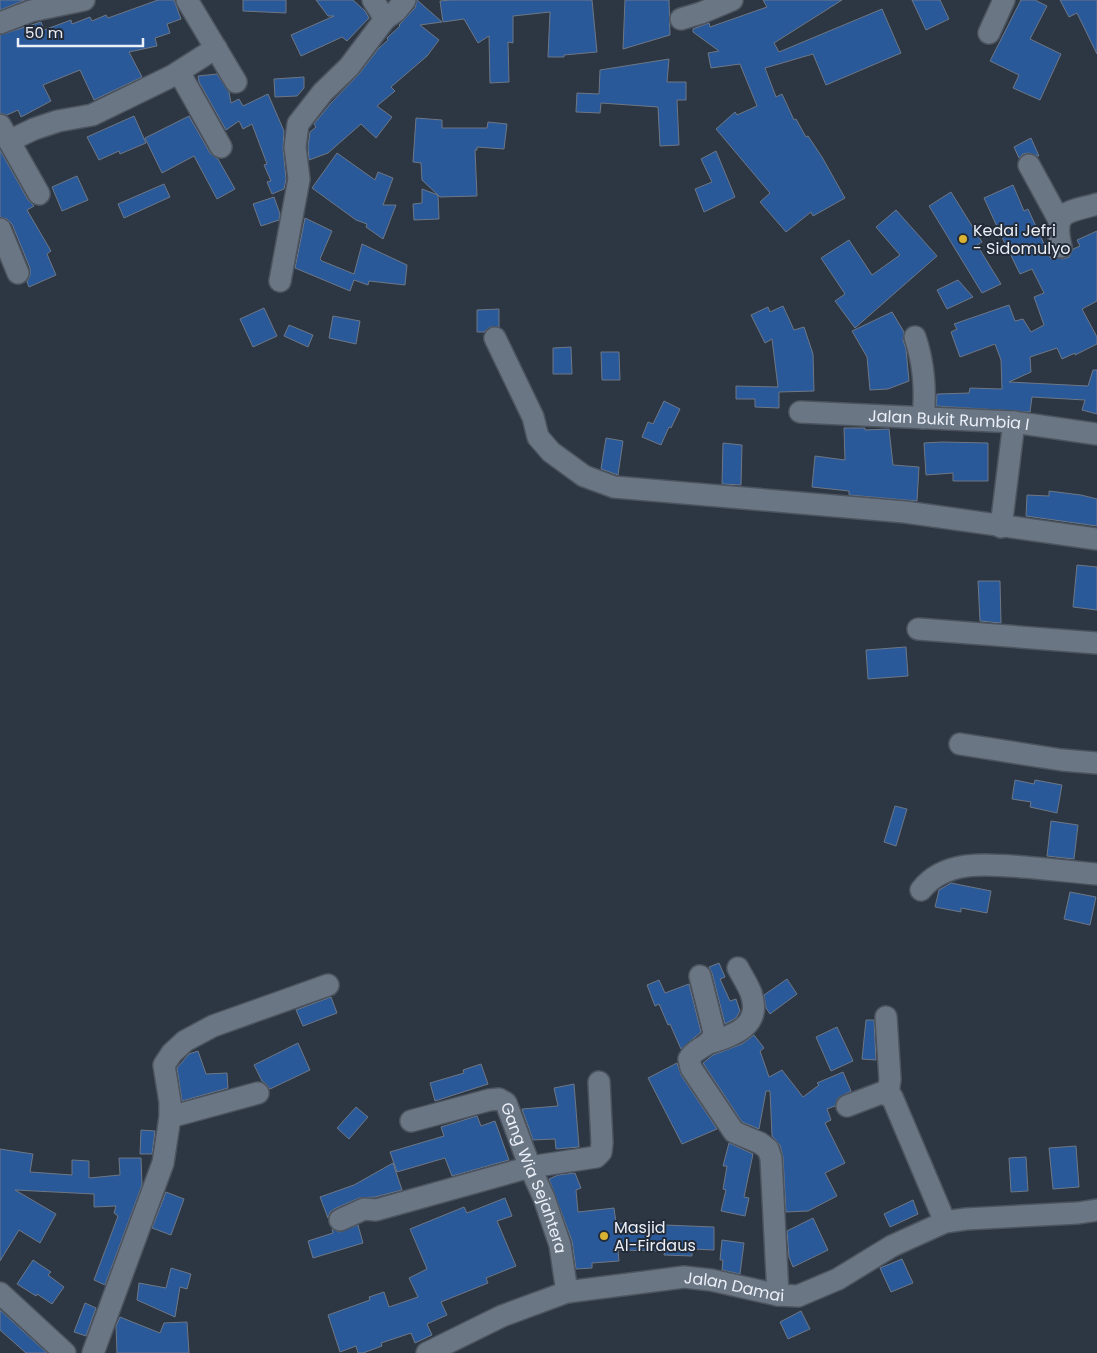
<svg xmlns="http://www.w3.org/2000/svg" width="1097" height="1353" font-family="Poppins,sans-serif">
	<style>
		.building { fill: #2a599a; stroke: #6d7785 }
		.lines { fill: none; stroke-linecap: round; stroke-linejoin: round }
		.minor-casing { stroke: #4c545f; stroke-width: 24 }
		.minor { stroke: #6b7684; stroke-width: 21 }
		.poi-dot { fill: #dab333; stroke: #232c38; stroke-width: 2 }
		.labels { text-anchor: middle; stroke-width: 4; stroke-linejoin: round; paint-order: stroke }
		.poi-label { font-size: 16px; fill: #eaeff8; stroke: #232c38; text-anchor: start }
		.street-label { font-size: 16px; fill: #eaeff8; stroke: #232c38 }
	</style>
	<rect width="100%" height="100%" fill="#2d3643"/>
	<path class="building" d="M0 0H25L0 10Z
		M158 0H174L181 19 167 24 170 33 155 38 157 46 129 52 142 77 94 100 80 70 43 85 51 101 21 117 18 110 7 115 0 113V35L41 22 44 30 71 20 72 24 90 17 92 21 106 15 108 18Z
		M243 0H286V13L243 11Z
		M316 0H353L365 11 369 18 347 41 342 37 301 56 291 35 334 16H328Z
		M417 0 442 22 420 25 439 40 427 56 391 87 395 91 377 106 392 117 376 138 361 124 328 153 309 160 308 147 310 132 316 127 314 124 331 103 359 74 379 48 388 40 387 38 400 26 399 25 415 8Z
		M450 0H592L597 52 564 55V57H548L550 12 513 16V43L508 42 509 82 490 83 489 36 478 43 464 19 443 22 440 1Z
		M625 0H669L670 35 623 49Z
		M763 0H842L774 43 779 52 882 9 901 53 826 85 813 54 765 68 776 97 782 94 794 120 796 119 806 137 808 136 822 157 845 198 813 216 811 212 786 232 760 202 770 193 716 129 735 112 737 115 757 106 740 64 711 68 708 53 719 51 693 32V29L709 23 710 27 767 7Z
		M912 0H940L949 19 926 30Z
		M1021 0H1035L1047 6 1030 39 1061 54 1040 100 1013 88 1019 75 990 61Z
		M1060 0H1097V54L1077 13 1069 17Z
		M669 59 667 82H686V100H677L679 145 660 146 658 107 601 103 600 113 576 112 577 93 599 94 600 70Z
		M217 74 229 92 231 103 239 99 243 106 268 94 284 131 283 148 286 179 284 189 272 194 267 182 271 181 264 165 267 164 252 124 243 129 239 121 226 130 199 82 198 76Z
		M304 77V88L297 96 275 97 274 79Z
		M134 116 146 143 120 154 119 151 99 160 87 137Z
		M189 116 210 153 218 159 235 189 217 199 194 156 162 173 145 138Z
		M416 118 442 120V128H487L488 122 507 124 504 149 477 147V150H475L477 196 440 197 422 180 421 163 413 162Z
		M1031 138 1039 156H1038L1029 153 1023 154 1019 158 1014 147Z
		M0 150 28 200 34 206 27 210 51 251 47 254 56 275 29 287 27 282 30 275V268L12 224 7 219 0 217Z
		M716 151 735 197 704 212 695 189 712 182 701 159Z
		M337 153 375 180 378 172 393 178 383 205H396L383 239 366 227 367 224 356 220 312 188Z
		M77 176 88 200 62 211 52 187Z
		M164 184 170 197 124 218 118 204Z
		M1013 185 1024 211 1028 209 1051 259 1055 257 1063 259 1069 257 1073 249 1080 246 1077 240 1097 231V301L1082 309 1097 337V344L1075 355V353L1062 359 1057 348 1030 357 1031 372 1009 382 1088 386 1093 370H1097V414L1082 410 1085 400 1032 397 1030 412 936 406 937 394 969 393 970 388 1002 389 1001 360 995 344 960 357 951 332 957 329 954 324 1009 305 1015 321 1023 319 1031 332 1044 325 1034 297 1044 293 1032 269 1020 274 999 231 984 198Z
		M422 189 438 195 439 219 414 220 413 204 422 203Z
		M951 192 982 242 977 245 1001 284 982 293 929 206Z
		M274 197 280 214 279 220 261 226 253 204Z
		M896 210 937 256 855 328 835 301 845 294 821 258 849 240 872 275 900 255 876 227Z
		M305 218 332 231 320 259 322 261 354 274 362 244 407 265 405 285 369 281 368 285 354 280 350 291 295 268Z
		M958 280 973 297 947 309 937 290Z
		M783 306 794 330 804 327 813 354 814 391 779 392V408L755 407V399H736V386L778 387 772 339 765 343 751 315 768 307 770 312Z
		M264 308 277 336 253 347 240 319Z
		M499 309V327H490L484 332H477V310Z
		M892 312 904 332 903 340 906 349 909 381 888 389 870 390 867 357 852 331Z
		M333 316 360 321 356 344 329 338Z
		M289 325 313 335 308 347 284 336Z
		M571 347 572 374H553V348Z
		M601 352H619L620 380H602Z
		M664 401 680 409 671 428 669 427 661 445 642 437 648 422 653 424Z
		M844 428H865V430L889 429 893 465 919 467 917 501 849 495V491L812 487 815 456 845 460Z
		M606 438 623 441 618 475 601 469Z
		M942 442 988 443V481H953V473L926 475 924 443Z
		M723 443 742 445 741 485 722 484Z
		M1049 491 1081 495 1097 499V526L1026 516 1027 495 1049 496Z
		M1077 565 1097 567V610L1073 607Z
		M978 581H1000L1001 623 980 621Z
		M906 647 908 676 868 679 866 650Z
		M1015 780 1034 784 1035 780 1062 785 1057 813 1030 807 1031 802 1012 799Z
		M895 806 907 809 896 846 884 842Z
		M1051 821 1078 825 1074 859 1047 856Z
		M951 883 991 891 987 913 961 908V912L935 907 939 890Z
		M1070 892 1096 897 1090 925 1064 919Z
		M719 963 725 977 720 979 730 1001 736 999 740 1011 736 1018 725 1024 712 973 709 967Z
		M787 979 797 994 770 1014 766 1008 764 995Z
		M659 980 665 993 689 984 701 1032 681 1049 670 1024 668 1025 659 1004 655 1006 647 985Z
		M331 997 337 1013 303 1026 296 1010Z
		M866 1020H874L876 1060 862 1059Z
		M837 1027 853 1061 831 1071 816 1037Z
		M754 1035 764 1048 760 1051 769 1077 782 1070 803 1097 819 1085 817 1083 843 1072 851 1091 838 1098 835 1106 827 1109 831 1120 825 1123 845 1163 825 1173 837 1196 808 1211 786 1212 783 1157 780 1145 772 1136 770 1091H766L759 1129 742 1122 703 1063 713 1055 742 1044Z
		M298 1043 310 1070 270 1089 266 1084 262 1081 254 1065Z
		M198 1051 206 1074 227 1073 228 1088 182 1101 177 1068 189 1054Z
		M677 1063 681 1075 717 1129 682 1144 648 1078Z
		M481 1064 488 1084 435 1101 430 1083 464 1073 463 1070Z
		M574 1084 579 1147 556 1149 555 1139 533 1140 522 1109 558 1106 554 1088Z
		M356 1107 368 1117 349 1139 337 1128Z
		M477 1116 481 1126 495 1121 509 1160 452 1176 445 1158 397 1172 390 1152 444 1136 441 1127Z
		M141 1130 155 1131 152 1154H140Z
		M729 1143 753 1154 744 1197 749 1198 745 1216 721 1211 726 1190 723 1189 727 1166H723Z
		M1076 1146 1079 1187 1053 1189 1049 1148Z
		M0 1149 33 1154 30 1172 72 1175V1160L89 1161V1178L120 1175 119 1158H141L142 1185 105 1285 94 1280 118 1216 114 1213 116 1206 94 1207V1194L15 1190 56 1214 40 1243 19 1230 0 1261Z
		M1026 1157 1028 1191 1011 1192 1009 1158Z
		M393 1163 402 1190 375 1197 359 1198 334 1209 330 1212 328 1218 320 1197 354 1185Z
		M575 1173 581 1188 576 1190 578 1212 614 1208 616 1223 714 1227V1250L692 1249V1256L664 1255 665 1251 618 1250 619 1261 592 1263V1268L576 1269 572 1241 549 1179 558 1175Z
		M166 1192 184 1199 171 1235 152 1228Z
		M505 1198 512 1216 497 1221 516 1266 486 1278 488 1283 441 1302 447 1315 427 1324 432 1335 415 1343 411 1333 381 1343 382 1346 363 1353H358L356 1346 340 1352 328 1315 370 1300 369 1297 384 1292 389 1307 418 1297 409 1278 427 1269 410 1229 464 1207 467 1213Z
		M913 1200 918 1214 890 1227 884 1214Z
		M813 1218 828 1250 793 1267 789 1257 787 1231Z
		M358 1225 363 1243 313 1258 308 1241 333 1233 332 1229 339 1232Z
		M722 1240 744 1243 740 1274 722 1270 723 1260H720Z
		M902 1259 913 1283 891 1292 880 1268Z
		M33 1260 51 1272 48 1275 64 1287 52 1304 37 1294 36 1296 17 1284Z
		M171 1268 191 1274 187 1289 180 1287 175 1317 137 1300 139 1283 166 1288Z
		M85 1303 96 1308 86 1336 74 1332Z
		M0 1310 47 1353H26L0 1330Z
		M801 1311 810 1329 788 1339 780 1322Z
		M120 1317 160 1333 164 1323 187 1322 189 1353H117L116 1326Z"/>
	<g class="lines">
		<defs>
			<g id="minor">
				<path d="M187 0 236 82"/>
				<path d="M373 0 385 19 396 11 405 0"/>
				<path d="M681 19 701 13 732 0"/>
				<path d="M0 23 31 11 84 0"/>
				<path d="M989 33 1004 0"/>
				<path d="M179 72 221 147"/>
				<path d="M0 125 39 194"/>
				<path d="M9 141 34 129 58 121 92 115 172 76 216 48"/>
				<path d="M1029 165 1059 220"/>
				<path d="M0 229 18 273"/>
				<path d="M1061 247C1053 210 1066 213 1097 204"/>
				<path d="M280 281 299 179 295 147 298 124 323 92 349 67 385 19"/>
				<path d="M915 337C924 364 926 391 923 418"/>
				<path d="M495 338 533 417 538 437 551 452 584 476 614 487 905 512 1097 539"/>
				<path id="s1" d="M800 412 1014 422 1097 434"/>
				<path d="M1001 527 1014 422"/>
				<path d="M918 629 1097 643"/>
				<path d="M960 744 1062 760 1097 763"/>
				<path d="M921 890C945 859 989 864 1024 867 1049 869 1073 872 1097 874"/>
				<path d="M700 976 714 1032C712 1047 695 1047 689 1059L691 1068 734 1132 760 1143 768 1149 771 1158 778 1295"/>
				<path d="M886 1017 890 1079 888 1094"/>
				<path d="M709 1043C735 1035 762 1026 751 993 748 985 742 976 738 968"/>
				<path d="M847 1106 881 1093 892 1097 945 1222"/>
				<path d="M170 1117V1102L164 1065 172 1053 185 1041 213 1026 328 985"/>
				<path id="s2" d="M411 1121 489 1100 499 1099 506 1103 530 1167 544 1198 560 1245 567 1292"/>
				<path d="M340 1220 364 1209 376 1210 530 1167 596 1157 601 1152 602 1143 599 1082"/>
				<path d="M0 1293 65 1353"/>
				<path d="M93 1353 163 1163 170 1117 258 1093"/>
				<path id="s3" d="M427 1353 502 1316 567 1292 684 1277 711 1280 778 1295 798 1296 838 1279 892 1246 945 1222 966 1219 1078 1213 1097 1210"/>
			</g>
		</defs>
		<use href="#minor" class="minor-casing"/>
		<use href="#minor" class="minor"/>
	</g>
	<g class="poi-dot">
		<circle cx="963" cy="239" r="5"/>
		<circle cx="604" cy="1236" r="5"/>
	</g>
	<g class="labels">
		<g class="poi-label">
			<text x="973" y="236">Kedai Jefri<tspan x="973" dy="18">- Sidomulyo</tspan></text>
			<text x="614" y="1233">Masjid<tspan x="614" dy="18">Al-Firdaus</tspan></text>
		</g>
		<g class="street-label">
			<text dy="6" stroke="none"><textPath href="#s1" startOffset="149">Jalan Bukit Rumbia I</textPath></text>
			<text dy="6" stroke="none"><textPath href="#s2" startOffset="179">Gang Wia Sejahtera</textPath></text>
			<text dy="6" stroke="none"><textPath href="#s3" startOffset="322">Jalan Damai</textPath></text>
		</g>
	</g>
	<path d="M18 38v8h125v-8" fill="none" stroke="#eaeff8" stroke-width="2.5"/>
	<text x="25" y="38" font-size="15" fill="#eaeff8" stroke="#232c38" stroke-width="4" paint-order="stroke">50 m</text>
</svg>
